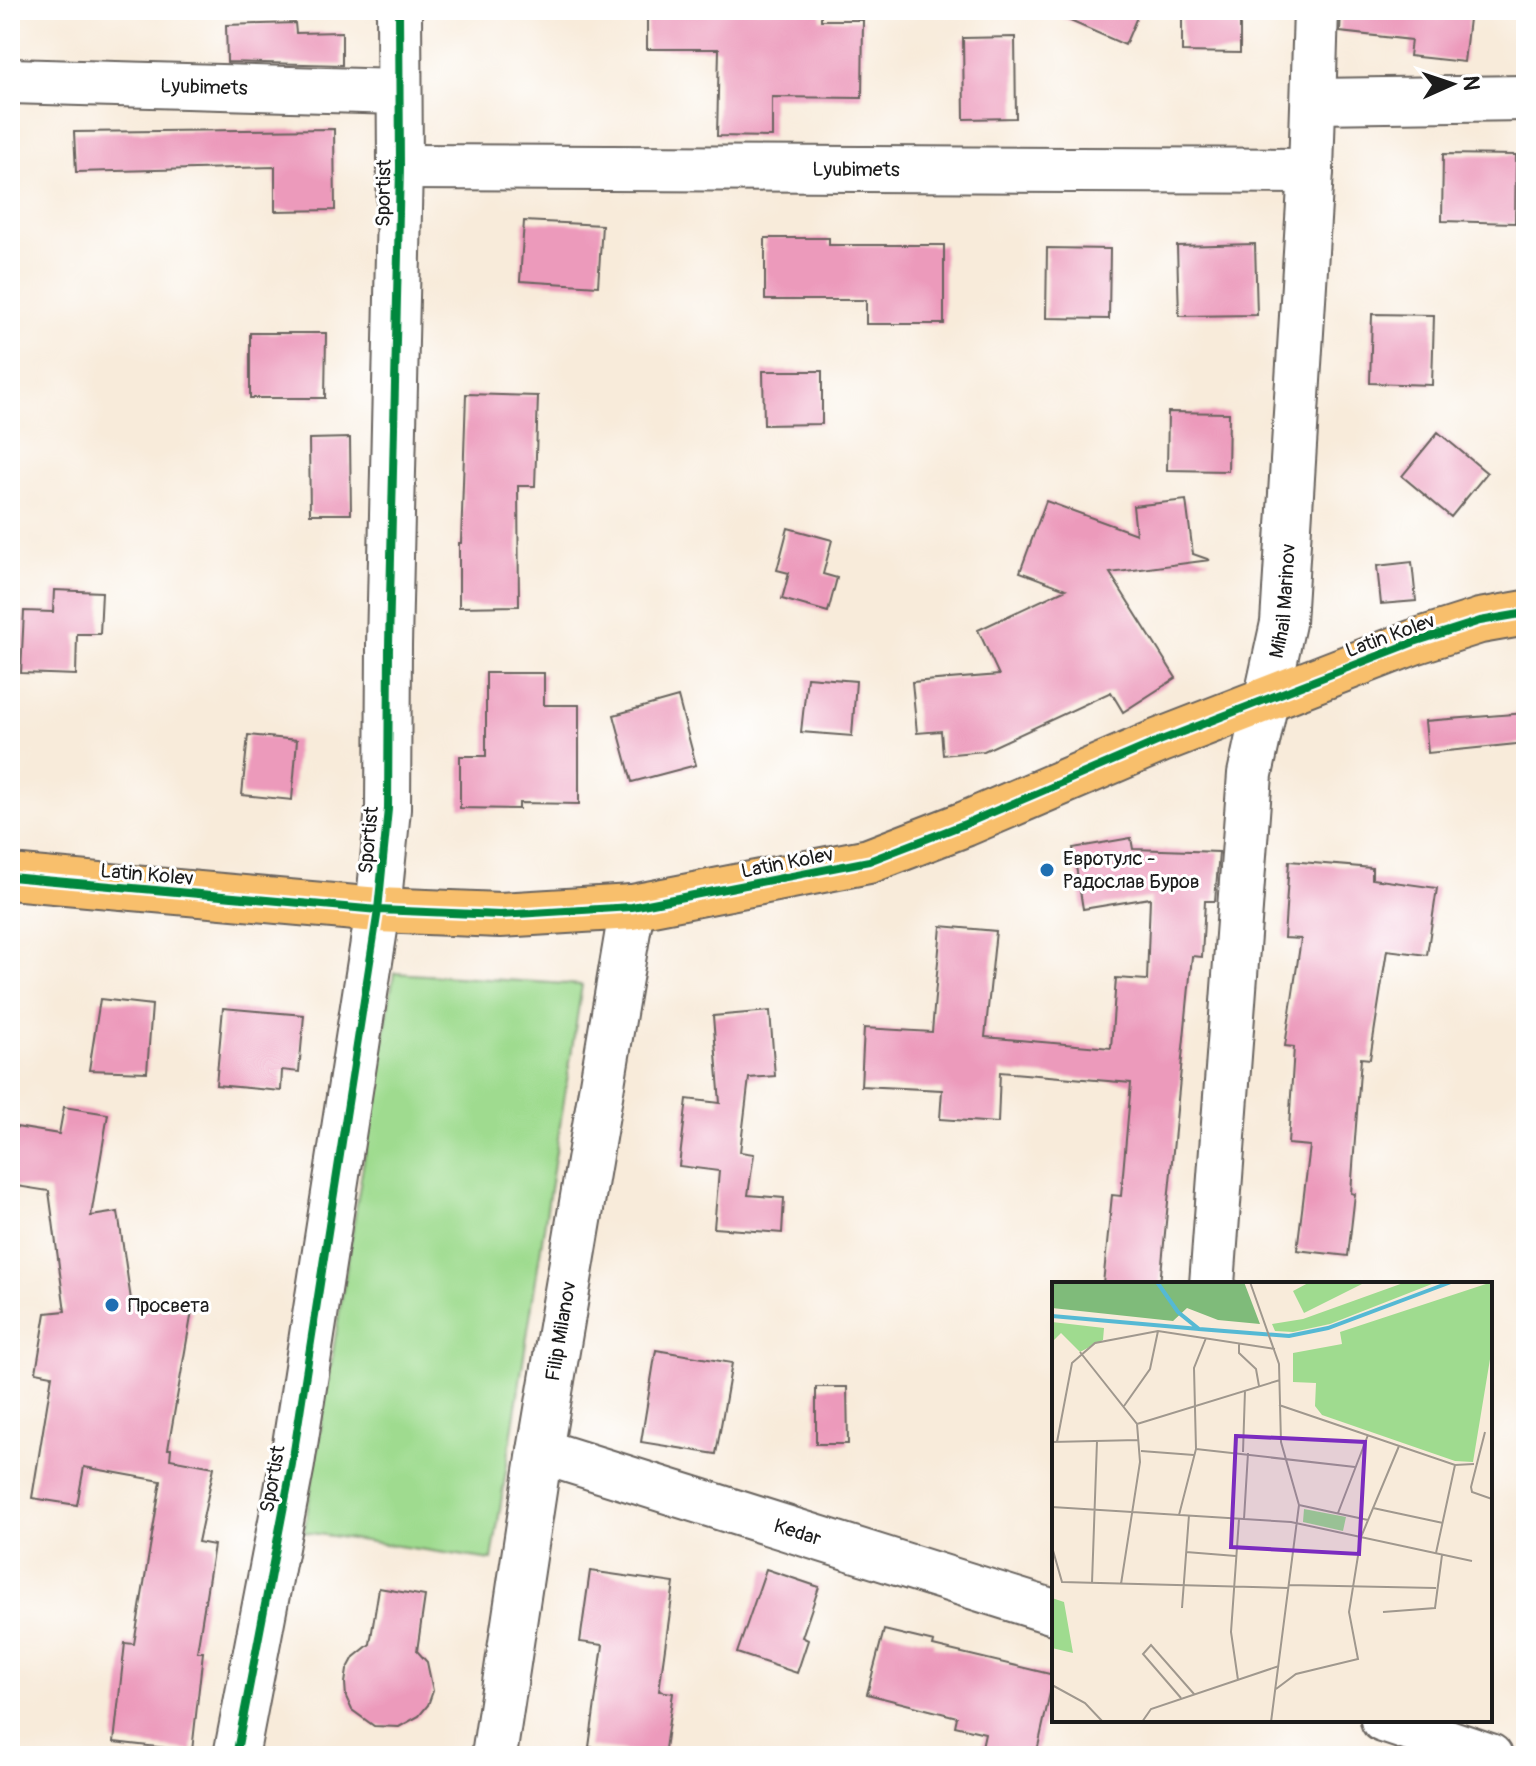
<svg xmlns="http://www.w3.org/2000/svg" width="1536" height="1766" font-family="Pangolin,sans-serif">
	<style>
		.green { fill: #9fdb8f; stroke: #5e7c56; stroke-width: 2 }
		.building { fill: #ec9abb }
		.lines { fill: none; stroke-linecap: round; stroke-linejoin: round }
		.street-casing { stroke: #69645e; stroke-width: 48 }
		.primary-casing { stroke: #69645e; stroke-width: 48 }
		.street { stroke: #fff; stroke-width: 44 }
		.primary { stroke: #f8bf6c; stroke-width: 44 }
		.cycleway-casing { stroke: #fff; stroke-width: 13 }
		.cycleway { stroke: #00873e; stroke-width: 8 }
		.poi-dot { fill: #1f6fb2; stroke: #fff; stroke-width: 3 }
		.labels { text-anchor: middle; stroke-width: 6; stroke-linejoin: round; paint-order: stroke }
		.street-label { font-size: 20px; fill: #1c1c1c; stroke: #fff }
		.poi-label { font-size: 20px; fill: #1c1c1c; stroke: #fff; text-anchor: start }
		.inset-river { fill: none; stroke: #55b9d4; stroke-width: 4 }
		.inset-road { fill: none; stroke: #a0988e; stroke-width: 2 }
		.view { fill: #7b2cbf; fill-opacity: 0.15; stroke: #7b2cbf; stroke-width: 4 }
		.inset-edge { fill: none; stroke: #1c1c1c; stroke-width: 4 }
	</style>
	<rect width="100%" height="100%" fill="#fff"/>
	<filter id="ink" filterUnits="userSpaceOnUse"><feTurbulence type="fractalNoise" baseFrequency=".0125" numOctaves="2"/><feDisplacementMap in="SourceGraphic" scale="16" xChannelSelector="R" yChannelSelector="G"/><feConvolveMatrix kernelMatrix="1 2 1 2 8 2 1 2 1" color-interpolation-filters="sRGB"/></filter>
	<filter id="wash" filterUnits="userSpaceOnUse"><feTurbulence type="fractalNoise" baseFrequency=".006" numOctaves="4" result="noise"/><feDisplacementMap in="SourceGraphic" scale="32" xChannelSelector="R" yChannelSelector="G"/><feGaussianBlur stdDeviation="1.8" result="paint"/><feColorMatrix in="noise" values="0 0 0 0 0 0 0 0 0 0 0 0 0 0 0 0 0 1.4 0 .05"/><feComposite in="paint" operator="in"/></filter>
	<g filter="url(#wash)">
		<rect width="100%" height="100%" fill="#f8ebda"/>
		<path class="green" d="M394 973 582 985 492 1560 304 1532Z"/>
		<g id="blocks">
			<path class="building" d="M647 10H821V20H863L862 98 772 97V137L717 136 719 49H647Z
				M1045 10H1140L1125 45Z
				M1182 10H1240V53L1182 52Z
				M1341 10H1470L1464 62 1409 56 1411 40 1340 32Z
				M295 23 296 33 342 32V65L227 62 226 25Z
				M1015 37 1016 118 964 119 963 38Z
				M334 129 335 210 275 211V167L76 172 74 132Z
				M1443 154 1516 155 1515 223 1442 221Z
				M524 221 602 225 598 286 520 281Z
				M765 238H829V245H944V324H866V300H765Z
				M1255 244 1257 315 1179 316 1177 246Z
				M1047 248 1110 249 1109 319 1046 318Z
				M1372 314 1434 315 1432 385 1370 383Z
				M250 333H326L325 398H250Z
				M763 371H822V424L764 425Z
				M466 394 538 396 535 486H518L519 606 459 607V543H461Z
				M1168 412 1229 413 1228 471 1167 470Z
				M1438 432 1487 473 1451 517 1402 476Z
				M350 438 351 514H310L309 439Z
				M1186 500 1193 554 1210 560 1110 573 1176 678 1123 712 1111 692 984 751 943 755 941 731 917 733 912 682 999 675 978 630 1066 589 1020 572 1046 501 1136 534 1133 506Z
				M788 528 832 540 823 574 837 578 828 612 782 599 789 573 777 570Z
				M1412 562 1416 601 1381 604 1377 566Z
				M54 590 102 592 100 634H77L76 675 21 673 24 611 53 612Z
				M486 673H544V705H579V804L519 803V809L460 808V756H486Z
				M807 677 856 681 852 736 801 732Z
				M678 697 696 765 632 782 614 715Z
				M1526 713V743L1428 753 1425 721Z
				M248 735 297 740 292 800 242 795Z
				M1131 838 1133 849 1219 852 1215 901H1205L1202 957 1192 956 1160 1284H1103L1112 1195 1121 1196 1131 1083 1000 1072 998 1123 940 1119 942 1090 861 1086 864 1028 932 1032 941 926 996 931 985 1037 1111 1048 1116 978 1147 980 1150 898 1083 909 1073 848Z
				M1289 861 1372 868V879L1437 888 1427 955 1387 950 1370 1059 1361 1058 1351 1193 1355 1194 1348 1256 1297 1250 1310 1146 1288 1144 1294 1047 1285 1046 1301 939 1284 938Z
				M100 999 152 1005 147 1072 89 1070Z
				M223 1008 304 1015 299 1072 282 1070 281 1091 216 1085Z
				M770 1011 775 1076 749 1078 740 1152 754 1154 748 1195 784 1198 782 1233 714 1228 719 1171 679 1166 687 1099 720 1103 713 1016Z
				M64 1107 108 1114 91 1216 118 1212 131 1300 192 1311 168 1449H171L170 1459 214 1467 198 1542 214 1545 197 1652H203L192 1751 114 1742 125 1643 134 1644 161 1481 84 1467 77 1505 32 1498 52 1375 36 1372 46 1313 65 1311 49 1191 10 1185V1126L59 1134Z
				M656 1350 732 1363 716 1454 641 1442Z
				M816 1387H847L848 1444H816Z
				M766 1569 819 1587 802 1637 808 1640 797 1673 737 1653Z
				M590 1571 674 1583 659 1691 673 1693 664 1756 589 1747 603 1645 580 1642Z
				M379 1588 425 1596 417 1651 427 1662 433 1691 428 1705 419 1716 399 1727 374 1726 352 1710 346 1697 345 1683 347 1670 354 1657 370 1644Z
				M884 1630 934 1642 933 1646 1054 1675 1036 1756H980L985 1733 955 1726 957 1717 867 1694Z"/>
		</g>
	</g>
	<g filter="url(#ink)">
		<use href="#blocks" fill-opacity="0" stroke="#69645e" stroke-width="2"/>
		<g class="lines">
			<defs>
				<g id="street">
					<path id="s1" d="M10 81 399 92"/>
					<path d="M1315 101 1526 98"/>
					<path id="s2" d="M400 167 1311 171"/>
					<path id="s3" d="M1212 1284 1250 774 1283 623 1311 171 1316 10"/>
					<path id="s4" d="M540 1451 1054 1612"/>
					<path d="M1383 1720 1490 1756"/>
					<path d="M236 1756 292 1464 378 910 388 809 389 645 400 167 399 10"/>
					<path id="s5" d="M494 1756 540 1451 632 907"/>
				</g>
				<path id="primary" d="M10 877 378 910 500 915 632 907 869 861 965 824 1159 741 1414 642 1480 621 1526 613"/>
			</defs>
			<use href="#street" class="street-casing"/>
			<use href="#primary" class="primary-casing"/>
			<use href="#street" class="street"/>
			<use href="#primary" class="primary"/>
			<defs>
				<path id="cycleway" d="M10 877 378 910 500 915 632 907 869 861 965 824 1159 741 1414 642 1480 621 1526 613
					M236 1756 292 1464 378 910 388 809 389 645 400 167 399 10"/>
			</defs>
			<use href="#cycleway" class="cycleway-casing"/>
			<use href="#cycleway" class="cycleway"/>
		</g>
	</g>
	<g class="poi-dot">
		<circle cx="1047" cy="870" r="8"/>
		<circle cx="112" cy="1305" r="8"/>
	</g>
	<g class="labels">
		<g class="street-label">
			<text dy="7" stroke="none"><textPath href="#s1" startOffset="194">Lyubimets</textPath></text>
			<text dy="7" stroke="none"><textPath href="#s2" startOffset="456">Lyubimets</textPath></text>
			<text transform="translate(383 193) rotate(-89)" y="7">Sportist</text>
			<text dy="7" stroke="none"><textPath href="#s3" startOffset="688">Mihail Marinov</textPath></text>
			<text transform="translate(1390 635) rotate(-20)" y="7">Latin Kolev</text>
			<text transform="translate(368 840) rotate(-85)" y="7">Sportist</text>
			<text transform="translate(787 862) rotate(-11)" y="7">Latin Kolev</text>
			<text transform="translate(147 874) rotate(5)" y="7">Latin Kolev</text>
			<text dy="7" stroke="none"><textPath href="#s5" startOffset="430">Filip Milanov</textPath></text>
			<text transform="translate(272 1479) rotate(-80)" y="7">Sportist</text>
			<text dy="7" stroke="none"><textPath href="#s4" startOffset="270">Kedar</textPath></text>
		</g>
		<g class="poi-label">
			<text x="1063" y="865">Евротулс -<tspan x="1063" dy="23">Радослав Буров</tspan></text>
			<text x="128" y="1312">Просвета</text>
		</g>
	</g>
	<g transform="translate(1052 1282)">
		<rect width="440" height="440" fill="#f8ebda"/>
		<path d="M258 0H314L252 31 241 9ZM354 0H385L278 42 241 50 223 49 220 42 251 37ZM440 0V65L421 180 403 179 270 133 263 124 264 101 241 100V71L290 62 288 50ZM0 40 52 46 51 58 28 70 9 51 0 60ZM252 227 294 235 291 249 251 240ZM0 316 12 320 21 371 0 366Z" fill="#9fdb8f"/>
		<path d="M0 0H192L208 42 166 38 135 26 121 39 0 26Z" fill="#7fbb7a"/>
		<path class="inset-river" d="M105 0 126 30 147 47 237 54 276 46 399 0M0 34 147 47"/>
		<path class="inset-road" d="M198 0 227 82 229 160 247 223 219 440M187 62V71L204 87 207 104M28 70 85 142 88 180 69 302M227 123 403 183 422 182M72 124 98 87 106 49M85 142 228 98M433 150 419 205 420 210 440 217M0 160 86 158M5 160 20 81 43 61 106 49 223 67M144 167 303 185M89 169 142 173M191 170 193 108M247 223 316 238M0 225 239 240 420 279M321 226 391 241M286 231 316 153M127 233 144 167 142 86 154 56M192 237 196 171M0 265 10 300 237 306M134 270 184 274M384 271 403 183M40 301 45 159M237 303 384 306M130 326 137 233M331 330 383 326 390 273M186 398 179 350 187 237M0 403 33 421 51 440M224 407 244 392 306 377 297 330 309 255 347 164M129 416 91 372 99 363 142 412M90 440 99 427 227 384"/>
		<path class="view" d="M184 154 313 160 307 272 179 265Z"/>
		<rect width="440" height="440" class="inset-edge"/>
	</g>
	<rect width="1536" height="1766" fill="none" stroke="#fff" stroke-width="40"/>
	<g transform="translate(1452 84) rotate(87)" stroke="#ffffff" stroke-width="6" paint-order="stroke">
	<path d="M0-6L14 30L0 20L-14 30Z" fill="#1c1c1c"/>
	<text y="-12" font-size="22" font-weight="bold" text-anchor="middle" fill="#1c1c1c">N</text>
	</g>
</svg>
